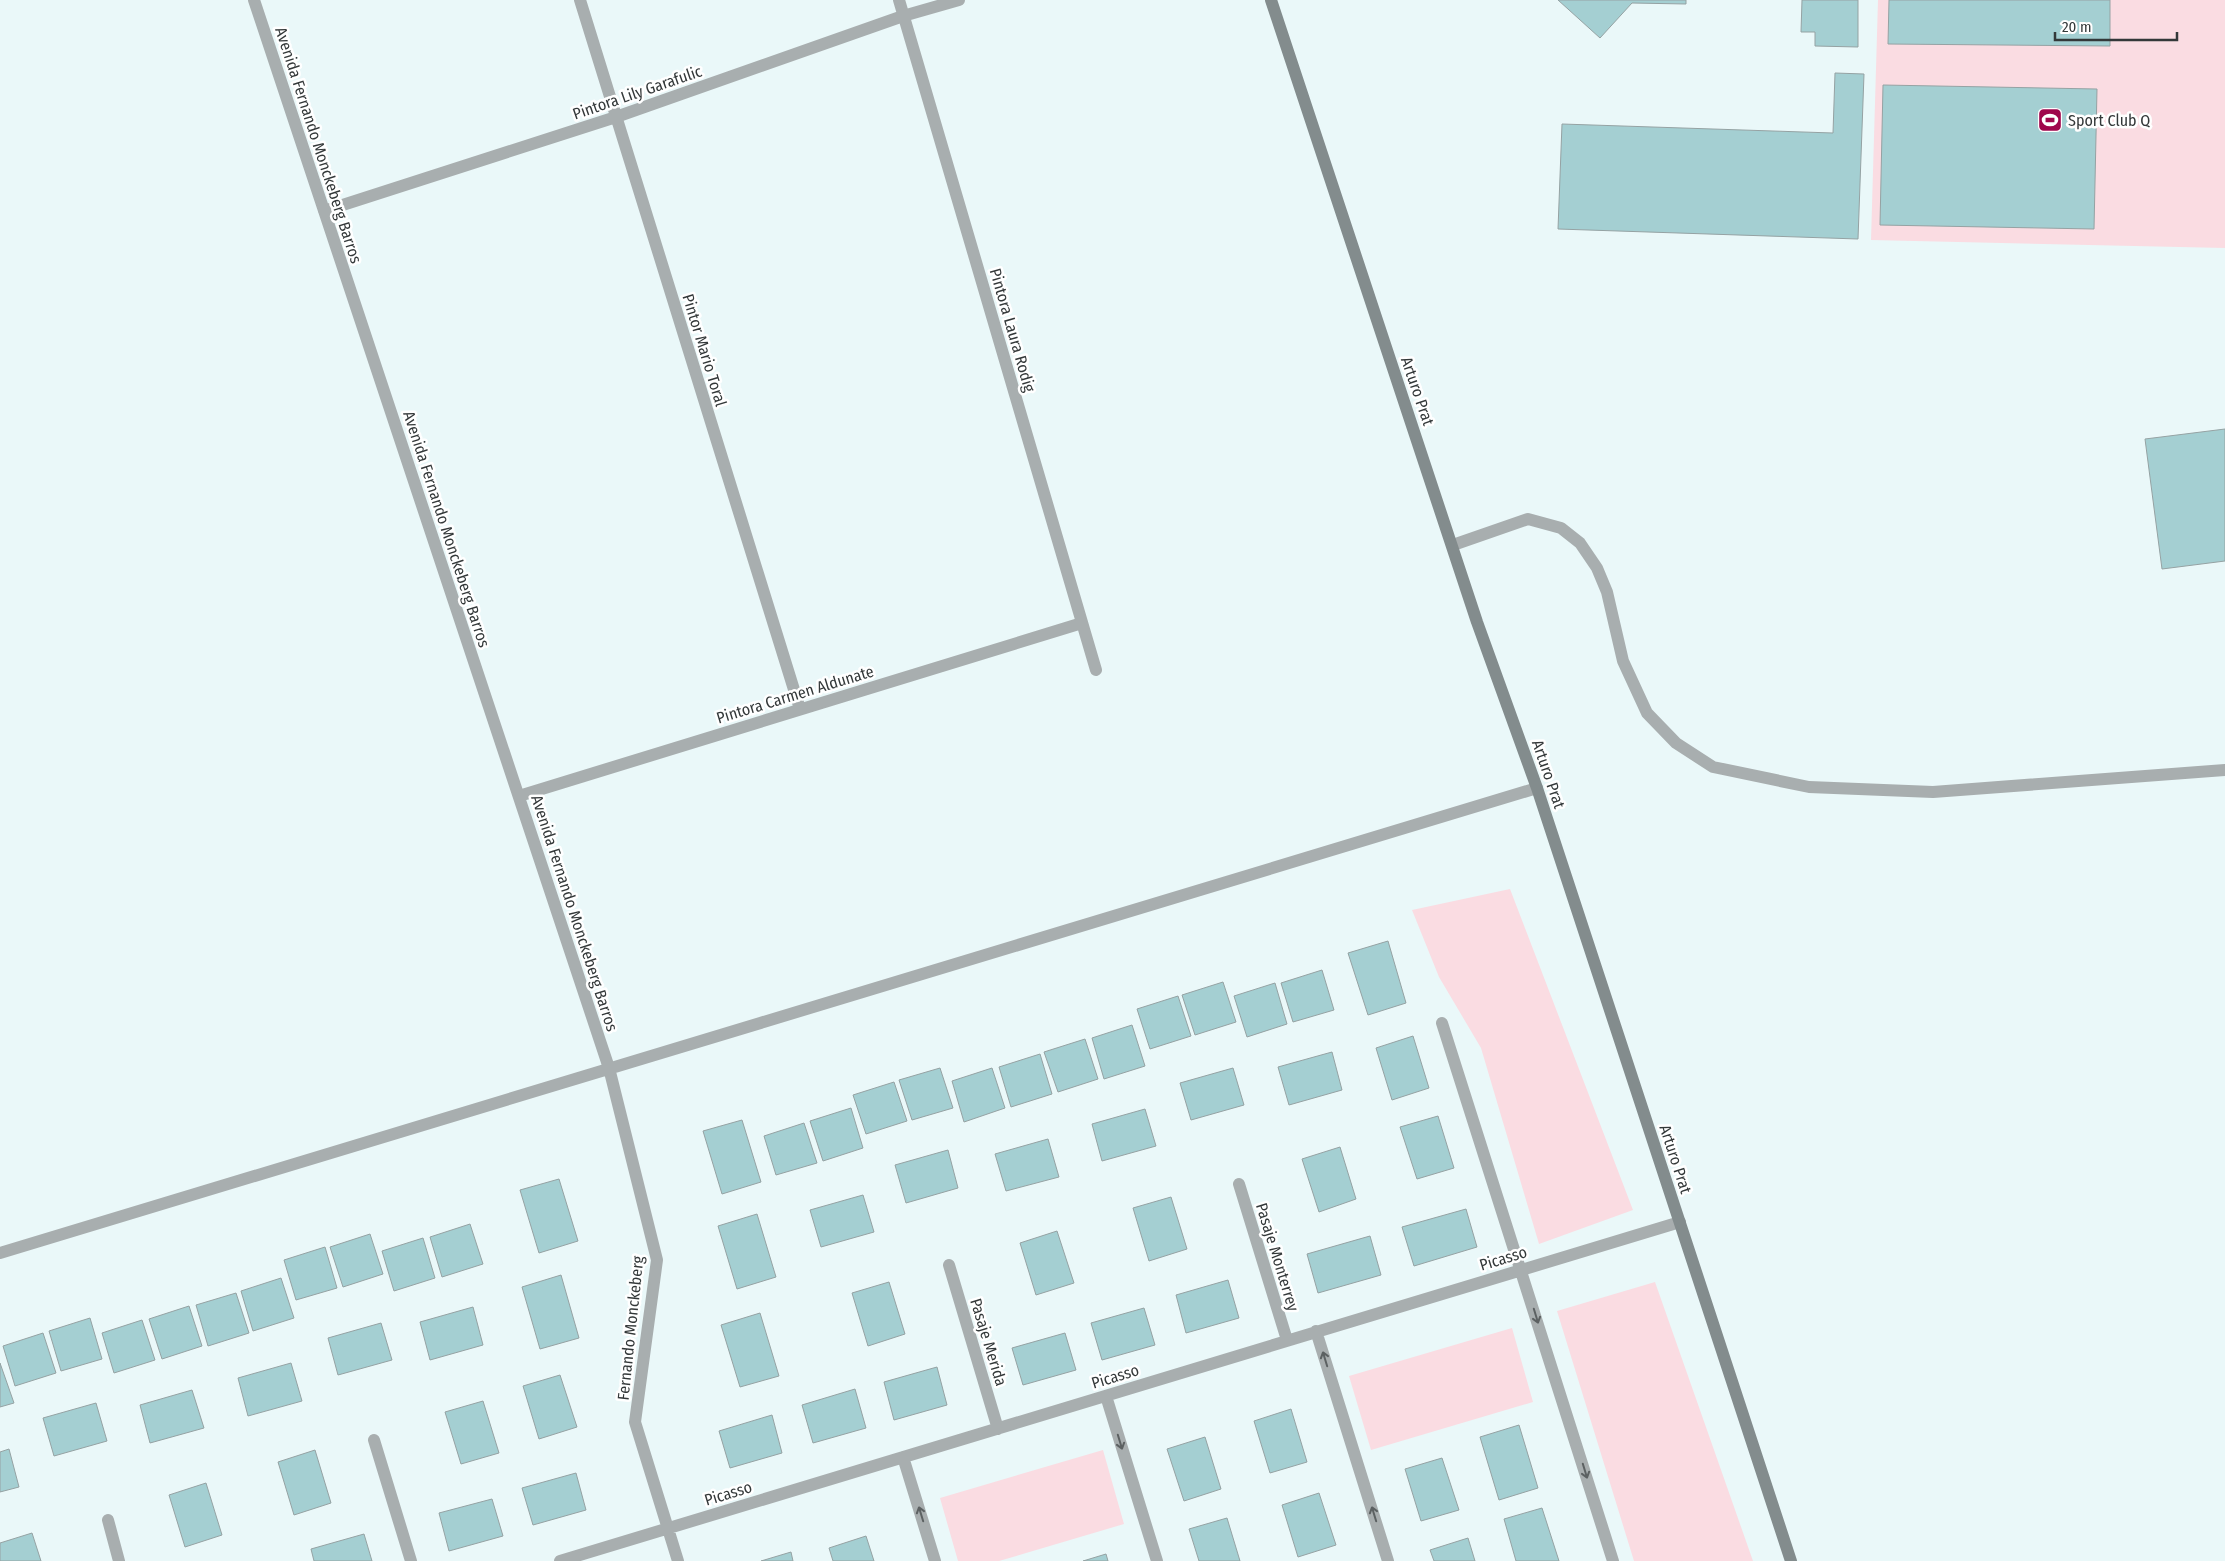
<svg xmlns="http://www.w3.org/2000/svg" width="2225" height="1561" font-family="'Fira Sans Condensed',sans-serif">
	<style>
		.green { fill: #fadce2 }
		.building { fill: #a4cfd2; stroke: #95a2a3 }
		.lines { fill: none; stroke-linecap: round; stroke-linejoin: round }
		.lane { stroke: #a8aeaf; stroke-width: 12 }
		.street { stroke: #a8aeaf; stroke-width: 12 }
		.secondary { stroke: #838c8d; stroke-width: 12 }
		.oneway { stroke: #5c6162 }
		.labels { text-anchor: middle; stroke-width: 5; stroke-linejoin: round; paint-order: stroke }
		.street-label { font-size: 16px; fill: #333839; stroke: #fff }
		.poi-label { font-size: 16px; fill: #333839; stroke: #fff; text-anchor: start }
	</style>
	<rect width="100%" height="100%" fill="#eaf8f9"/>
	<path class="green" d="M1878 0H2225V248L1871 240Z
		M1510 889 1633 1210 1539 1244 1481 1048 1439 977 1412 910Z
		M1655 1282 1753 1561H1634L1557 1311Z
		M1512 1328 1533 1402 1371 1450 1349 1376Z
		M1103 1450 1124 1524 999 1561H958L940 1498Z"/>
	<path class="building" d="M1558 0H1686V4L1632 3 1600 38Z
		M1802 0H1858V47L1815 46V32H1801Z
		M1889 0H2110V46L1888 44Z
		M1835 73 1864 74 1858 239 1558 229 1562 124 1833 133Z
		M1883 85 2097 89 2094 229 1880 225Z
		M2225 429V561L2162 569 2145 439Z
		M1388 941 1406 1003 1368 1015 1348 953Z
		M1322 970 1334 1010 1293 1022 1281 983Z
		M1223 982 1236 1022 1195 1035 1182 995Z
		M1275 983 1287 1024 1247 1037 1234 996Z
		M1178 996 1191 1036 1150 1049 1137 1009Z
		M1132 1025 1145 1066 1104 1079 1092 1038Z
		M1413 1036 1429 1088 1392 1100 1376 1048Z
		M1085 1039 1098 1079 1058 1092 1044 1052Z
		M1332 1052 1342 1090 1289 1105 1278 1067Z
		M1040 1054 1052 1094 1011 1107 999 1067Z
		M940 1068 953 1108 912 1120 899 1080Z
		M992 1068 1005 1108 964 1122 952 1081Z
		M1233 1068 1244 1105 1191 1120 1180 1083Z
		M894 1082 907 1121 866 1134 853 1095Z
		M851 1108 863 1148 823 1161 810 1121Z
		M1145 1109 1156 1146 1102 1161 1092 1124Z
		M1438 1116 1454 1168 1417 1179 1400 1127Z
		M742 1120 761 1182 722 1194 703 1131Z
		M804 1123 817 1163 776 1175 764 1136Z
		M1048 1139 1059 1177 1006 1191 995 1154Z
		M1340 1147 1356 1199 1319 1212 1302 1159Z
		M948 1150 958 1188 906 1203 895 1165Z
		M559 1179 578 1241 539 1253 520 1190Z
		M863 1195 874 1232 821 1247 810 1210Z
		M1171 1197 1187 1249 1149 1261 1133 1208Z
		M1466 1209 1477 1247 1414 1266 1402 1227Z
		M757 1214 776 1277 737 1289 718 1226Z
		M470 1224 483 1264 442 1277 430 1237Z
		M1057 1231 1074 1283 1036 1295 1020 1243Z
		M370 1234 383 1274 343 1287 330 1247Z
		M1370 1236 1381 1275 1318 1293 1307 1254Z
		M423 1238 435 1278 394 1291 382 1251Z
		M325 1247 337 1288 296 1300 284 1260Z
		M561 1275 579 1338 540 1349 522 1287Z
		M281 1278 294 1318 253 1331 241 1291Z
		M1228 1280 1239 1318 1186 1333 1176 1295Z
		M889 1282 905 1334 868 1346 852 1293Z
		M236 1293 249 1333 208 1346 196 1305Z
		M189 1306 202 1346 162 1359 149 1319Z
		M473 1307 483 1345 430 1360 420 1322Z
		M1144 1308 1155 1345 1102 1360 1091 1323Z
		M760 1313 779 1376 740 1387 721 1325Z
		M90 1318 102 1359 61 1371 49 1331Z
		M142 1320 155 1360 114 1373 102 1333Z
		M381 1323 392 1360 338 1375 328 1338Z
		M43 1333 56 1373 15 1386 3 1346Z
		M1065 1333 1076 1370 1023 1385 1012 1348Z
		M0 1363 14 1403 0 1407Z
		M291 1363 302 1401 248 1416 238 1378Z
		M937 1367 947 1405 894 1420 884 1382Z
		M560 1375 577 1427 539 1439 523 1386Z
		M855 1389 866 1428 813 1443 802 1405Z
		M192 1390 204 1428 150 1443 140 1405Z
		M483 1401 499 1453 461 1464 445 1412Z
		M96 1403 107 1441 54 1456 43 1418Z
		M1291 1409 1307 1462 1270 1473 1254 1421Z
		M772 1415 782 1453 730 1468 719 1431Z
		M1519 1425 1538 1488 1499 1500 1480 1437Z
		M1205 1437 1221 1489 1184 1501 1167 1449Z
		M9 1449 19 1487 0 1492V1452Z
		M315 1450 331 1503 294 1515 278 1462Z
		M1442 1458 1459 1510 1421 1521 1405 1469Z
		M576 1473 586 1510 533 1525 522 1488Z
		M206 1483 222 1535 185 1547 169 1495Z
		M1319 1493 1336 1545 1298 1557 1282 1505Z
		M492 1499 503 1536 449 1551 439 1513Z
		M1542 1508 1559 1561H1516L1504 1519Z
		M1227 1518 1240 1561H1199L1189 1529Z
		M32 1533 41 1561H0V1543Z
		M364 1534 372 1561H314L311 1549Z
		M866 1536 874 1561H833L829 1548Z
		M1468 1538 1475 1561H1434L1430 1550Z
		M791 1552 793 1561H761Z
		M1106 1554 1108 1561H1083Z"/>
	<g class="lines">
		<path class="lane" d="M1453 545 1528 519 1561 528 1580 543 1597 568 1607 592 1623 661 1647 713 1676 743 1713 767 1809 787 1933 792 2225 770"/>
		<path class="street" d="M254 0 609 1068 657 1260 635 1422 678 1561
			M580 0 800 709
			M899 0 1096 670
			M324 211 616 117 903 16 959 0
			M519 796 1082 623
			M1442 1023 1613 1561
			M1239 1184 1287 1340
			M0 1253 1537 788
			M949 1265 998 1429
			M1316 1331 1388 1561
			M1106 1396 1157 1561
			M374 1440 411 1561
			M903 1457 935 1561
			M108 1520 119 1561
			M560 1561 1680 1222"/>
		<path class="secondary" d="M1271 0 1477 622 1537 788 1791 1561"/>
	</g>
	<defs><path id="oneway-shaft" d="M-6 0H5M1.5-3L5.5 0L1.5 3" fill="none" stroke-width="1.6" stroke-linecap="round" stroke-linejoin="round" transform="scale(1.25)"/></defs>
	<g class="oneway">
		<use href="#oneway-shaft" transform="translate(1536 1316) rotate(73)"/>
		<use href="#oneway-shaft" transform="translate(1325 1359) rotate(-107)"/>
		<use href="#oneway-shaft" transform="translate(1120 1442) rotate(73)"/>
		<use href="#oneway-shaft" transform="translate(1585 1471) rotate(73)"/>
		<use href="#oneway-shaft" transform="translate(921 1514) rotate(-107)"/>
		<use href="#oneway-shaft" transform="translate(1374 1514) rotate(-107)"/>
	</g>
	<defs>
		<symbol id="stadium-square" viewBox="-11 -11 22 22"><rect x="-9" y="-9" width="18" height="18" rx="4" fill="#9f064c" stroke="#fff"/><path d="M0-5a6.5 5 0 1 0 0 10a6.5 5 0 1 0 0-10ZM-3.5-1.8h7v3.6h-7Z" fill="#fff"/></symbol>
	</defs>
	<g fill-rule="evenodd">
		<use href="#stadium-square" x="2036" y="106" width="28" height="28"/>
	</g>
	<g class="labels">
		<g class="street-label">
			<text transform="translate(637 92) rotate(-19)" y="6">Pintora Lily Garafulic</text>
			<text transform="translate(319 145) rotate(72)" y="6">Avenida Fernando Monckeberg Barros</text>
			<text transform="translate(1013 330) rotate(74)" y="6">Pintora Laura Rodig</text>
			<text transform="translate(705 350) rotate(73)" y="6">Pintor Mario Toral</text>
			<text transform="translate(1418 391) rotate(71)" y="6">Arturo Prat</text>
			<text transform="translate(447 529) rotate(72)" y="6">Avenida Fernando Monckeberg Barros</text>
			<text transform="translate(795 694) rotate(-17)" y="6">Pintora Carmen Aldunate</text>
			<text transform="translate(1549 774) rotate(71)" y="6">Arturo Prat</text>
			<text transform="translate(575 913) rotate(72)" y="6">Avenida Fernando Monckeberg Barros</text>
			<text transform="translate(1676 1159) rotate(72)" y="6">Arturo Prat</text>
			<text transform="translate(1278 1257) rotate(73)" y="6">Pasaje Monterrey</text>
			<text transform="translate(1503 1258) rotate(-17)" y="6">Picasso</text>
			<text transform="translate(630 1328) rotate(-84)" y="6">Fernando Monckeberg</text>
			<text transform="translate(989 1342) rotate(73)" y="6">Pasaje Merida</text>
			<text transform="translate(1115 1376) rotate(-17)" y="6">Picasso</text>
			<text transform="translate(728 1493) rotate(-17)" y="6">Picasso</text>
		</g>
		<g class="poi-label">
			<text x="2068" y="126">Sport Club Q</text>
		</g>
	</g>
	<path d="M2055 32v8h122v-8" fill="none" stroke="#333839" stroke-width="2.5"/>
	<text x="2062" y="32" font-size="15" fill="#333839" stroke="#ffffff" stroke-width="4" paint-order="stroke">20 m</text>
</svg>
